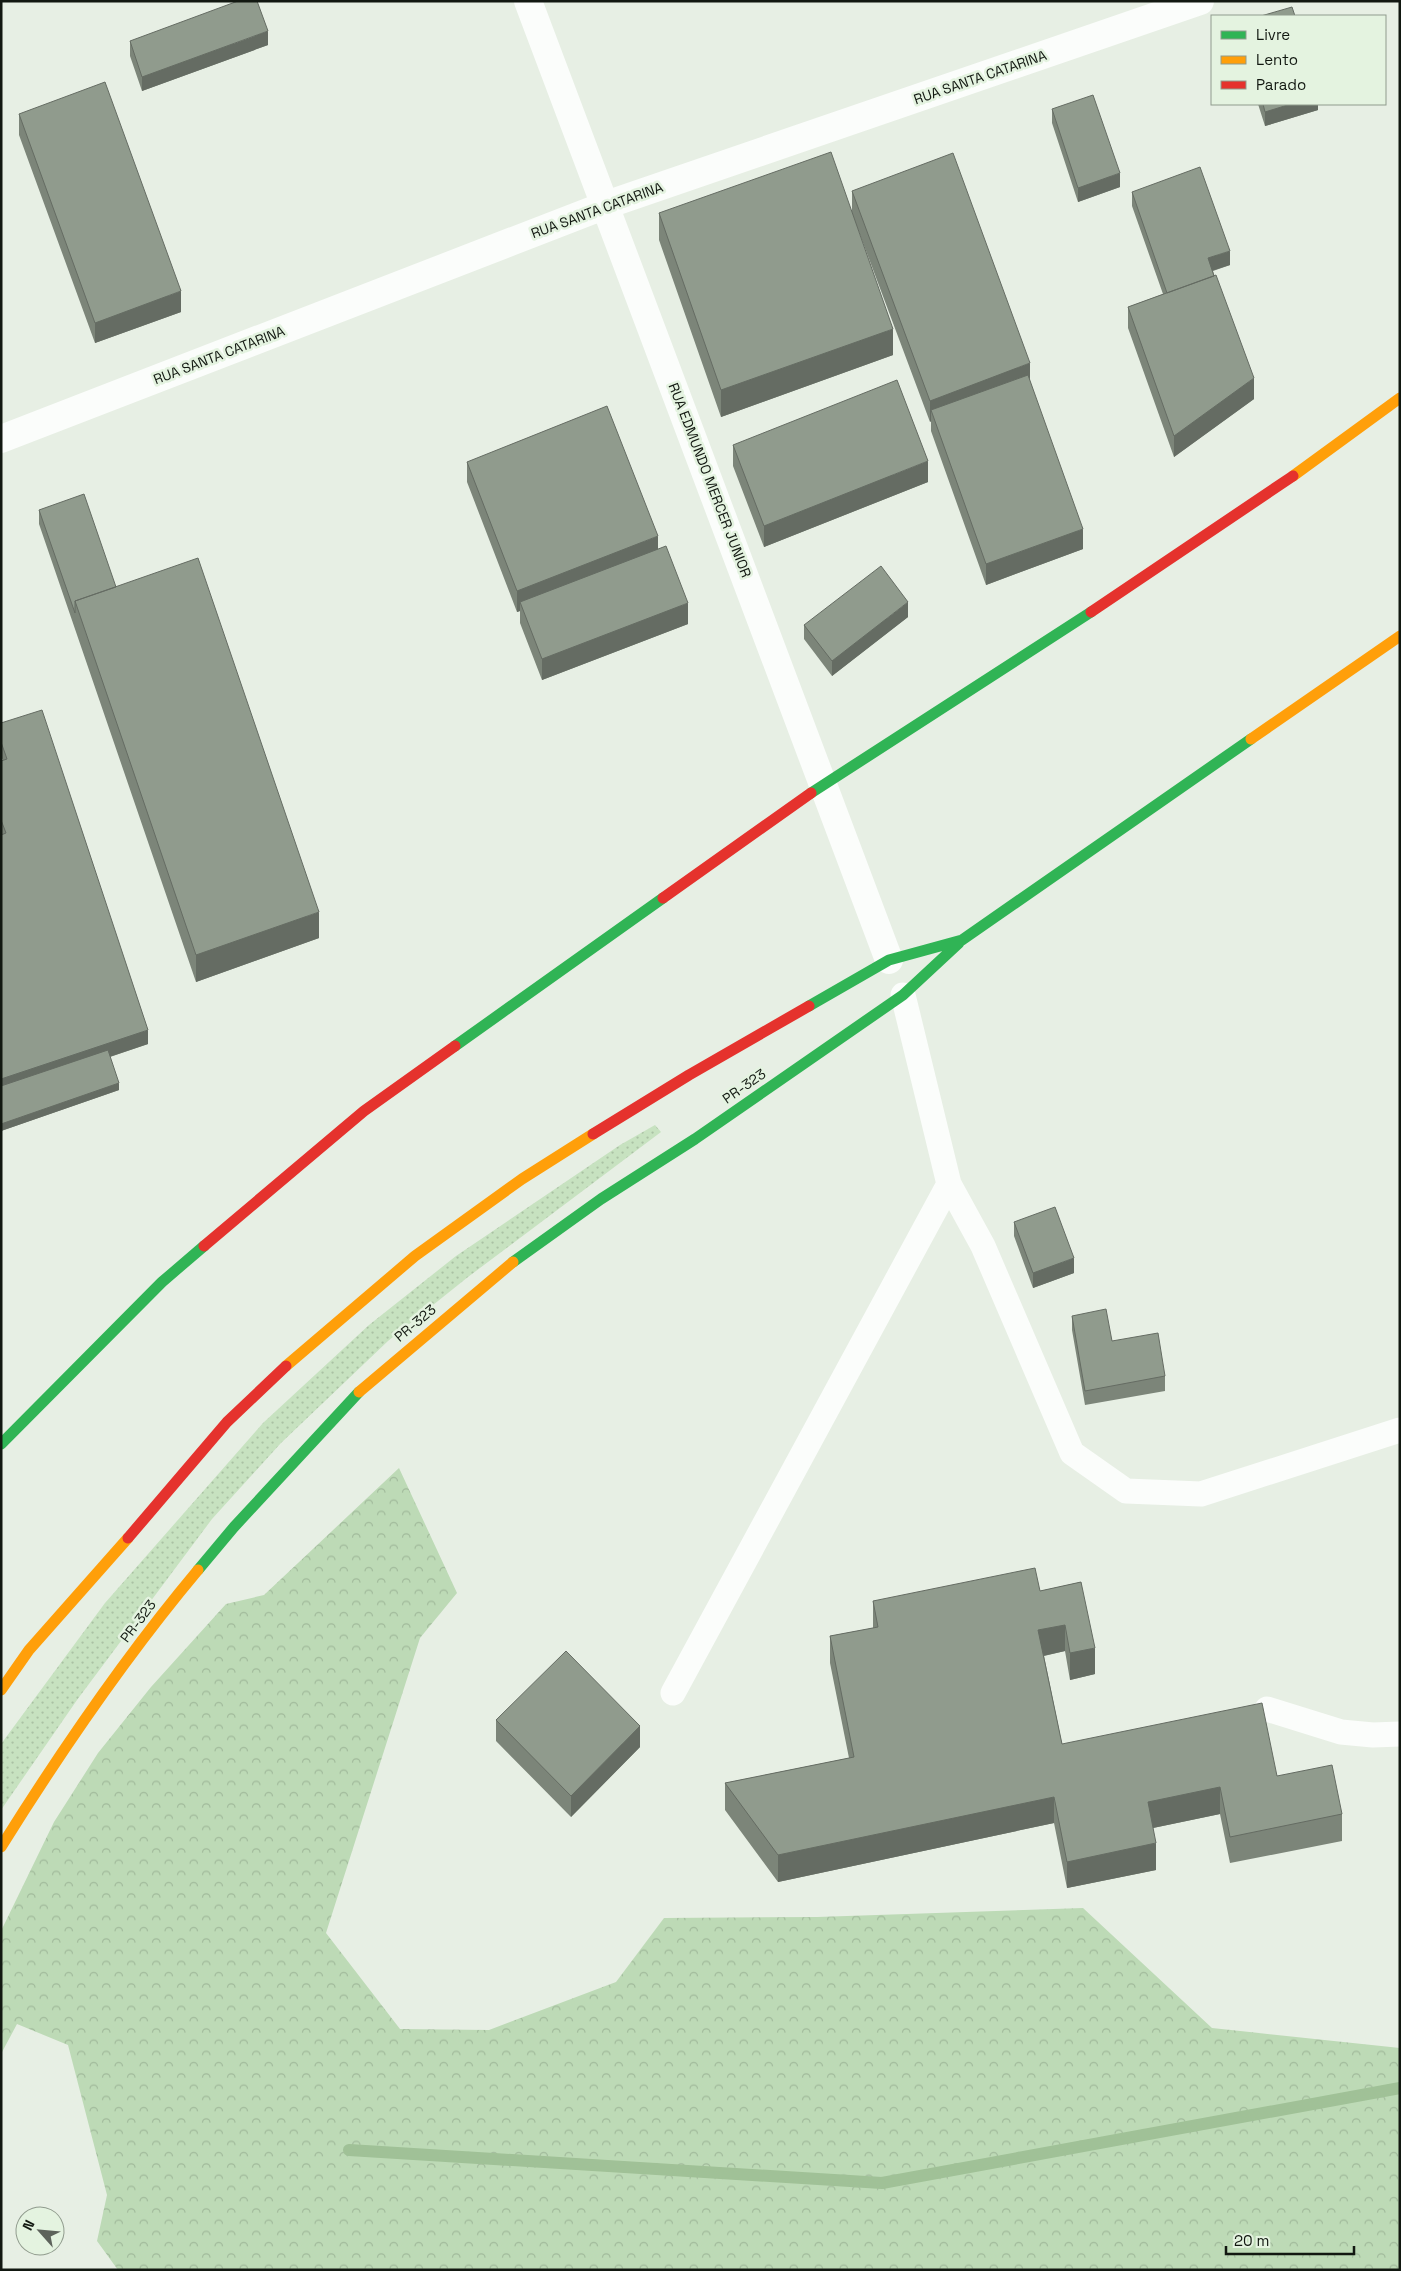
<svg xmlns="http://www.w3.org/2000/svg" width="1401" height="2271" font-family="'Space Grotesk',sans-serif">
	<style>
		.grass { fill: url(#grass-dots) }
		.forest { fill: url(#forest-crowns) }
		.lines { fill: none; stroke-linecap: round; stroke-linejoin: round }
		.stream { stroke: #a0c197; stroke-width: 12 }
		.lane { stroke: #fbfdfb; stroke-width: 25 }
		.street { stroke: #fbfdfb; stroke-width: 28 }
		.fast { stroke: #30b455; stroke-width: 11 }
		.slow { stroke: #ff9f0a; stroke-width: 11 }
		.jam { stroke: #e5322d; stroke-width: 11 }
		.wall { fill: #7c8579 }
		.shaded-wall { fill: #656c63 }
		.building { fill: #909b8d; stroke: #656c63 }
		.labels { text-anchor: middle; stroke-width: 5; stroke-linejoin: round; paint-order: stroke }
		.street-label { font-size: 14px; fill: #121811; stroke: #e4f3e0 }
	</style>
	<defs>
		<pattern id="grass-dots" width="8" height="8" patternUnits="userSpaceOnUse" patternTransform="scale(1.25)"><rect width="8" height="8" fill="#c7e2c0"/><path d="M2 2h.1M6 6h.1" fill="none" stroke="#aac1a4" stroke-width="1.8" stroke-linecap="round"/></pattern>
		<pattern id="forest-crowns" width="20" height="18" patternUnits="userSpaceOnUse" patternTransform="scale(1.25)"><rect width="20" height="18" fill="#bddab6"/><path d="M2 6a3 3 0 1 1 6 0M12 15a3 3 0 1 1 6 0" fill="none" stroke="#a1ba9b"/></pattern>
	</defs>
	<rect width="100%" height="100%" fill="#e7efe4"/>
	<path class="grass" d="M655 1125 661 1132 468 1277 388 1341 281 1443 212 1519 77 1700 1 1810V1744L105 1603 263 1423 369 1325 456 1256 620 1145Z"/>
	<path class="forest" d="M399 1468 457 1593 420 1638 326 1933 400 2029 489 2030 616 1982 664 1918 817 1917 1083 1908 1212 2028 1400 2048V2270H118L97 2241 107 2195 68 2045 17 2024 1 2054V1931L54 1822 98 1753 151 1687 226 1604 264 1595Z"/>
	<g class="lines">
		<path class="stream" d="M349 2150 882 2183 1400 2088"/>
		<path class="lane" d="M949 1184 983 1246 1072 1453 1126 1491 1201 1494 1400 1430
			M673 1693 949 1184 903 995
			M1267 1709 1341 1732 1373 1735 1400 1734"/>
		<path class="street" d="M528 1 889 960
			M1 439 606 205 1200 1"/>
		<path class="fast" d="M811 793 1091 612
			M809 1006 889 960 962 940 1251 739
			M455 1046 663 898
			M513 1262 601 1199 695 1139 903 995 959 943
			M1 1444 162 1282 204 1246
			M198 1570 234 1527 359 1392"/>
		<path class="slow" d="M1293 476 1400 398
			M1251 739 1400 636
			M286 1366 415 1256 522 1179 593 1134
			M359 1392 513 1262
			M1 1690 29 1650 128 1538
			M1 1847C61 1751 125 1657 198 1570"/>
		<path class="jam" d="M1091 612 1293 476
			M663 898 811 793
			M593 1134 689 1075 809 1006
			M204 1246 364 1111 455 1046
			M128 1538 227 1422 286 1366"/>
	</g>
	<path class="wall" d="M130 41 268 45 142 91 130 56Z
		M1258 104H1318V110L1265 126Z
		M1052 109 1120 187 1078 202 1052 123Z
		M19 114 181 312 95 343 19 135Z
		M852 191 1030 381 1083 549 986 585 931 431V421L930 422 856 224 893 355 721 417 659 240V213L852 211Z
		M1132 192 1230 265 1213 271 1254 399 1174 457 1128 328V307L1163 294 1132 206Z
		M733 445 928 482 764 547 733 466Z
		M467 462 658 549 688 624 542 680 520 623V611L517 612 467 482Z
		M39 510 116 587 319 938 196 982 39 524Z
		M908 617 832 676 804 639V625Z
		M1 723 148 1044 110 1057 119 1090 1 1131V761H3L1 756Z
		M1014 1222 1074 1273 1033 1288 1014 1236Z
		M1072 1316 1112 1341 1165 1376V1391L1085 1405 1072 1330Z
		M1081 1582 1095 1674 1070 1680 1065 1651 1044 1656 1062 1744 1277 1776 1342 1814V1841L1230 1863 1220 1814 1153 1828 1156 1870 1067 1888 1054 1823 778 1882 725 1810V1783L849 1758 830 1663V1636L873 1628V1601L1040 1591Z
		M496 1720 640 1747 571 1817 496 1741Z"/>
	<path class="shaded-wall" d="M268 31V45L142 91V77Z
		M1291 104H1318V110L1265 126V112Z
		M1120 173V187L1078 202V188Z
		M1230 251V265L1208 272V258Z
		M181 291V312L95 343V323Z
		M893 329V355L721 417V390Z
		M1030 363V384L931 410V421L930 422V401Z
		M1254 378V399L1174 457V436Z
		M928 461V482L764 547V526Z
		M1083 529V549L986 585V564Z
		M658 536V556L520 602V611L517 612V591Z
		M908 602V617L832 676V661Z
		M688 603V624L542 680V659Z
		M319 912V938L196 982V955Z
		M148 1030V1044L1 1093V1079Z
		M119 1083V1090L1 1131V1124Z
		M1074 1258V1273L1033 1288V1273Z
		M1065 1625V1651L1038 1657V1630Z
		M1095 1648V1674L1070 1680V1653Z
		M640 1726V1747L571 1817V1796Z
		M1220 1787V1814L1148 1829V1802Z
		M1054 1797V1823L778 1882V1855Z
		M1156 1843V1870L1067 1888V1862Z"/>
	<path class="building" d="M238 1H257L268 31 142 77 130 41Z
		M1292 7 1295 16H1261Z
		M105 82 181 291 95 323 19 114Z
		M1093 95 1120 173 1078 188 1052 109Z
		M1263 104H1291L1265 112Z
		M831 152 893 329 721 390 659 213Z
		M953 153 1030 363 930 401 852 191Z
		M1200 167 1230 251 1208 258 1214 276 1167 293 1132 192Z
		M1216 275 1254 378 1174 436 1128 307Z
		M1028 375 1083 529 986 564 931 410Z
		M897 380 928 461 764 526 733 445Z
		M607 406 658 536 517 591 467 462Z
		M84 494 116 587 75 601V613L39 510Z
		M666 546 688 603 542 659 520 602Z
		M198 558 319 912 196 955 75 601Z
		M881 566 908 602 832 661 804 625Z
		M42 710 148 1030 1 1079V835L6 833 1 820V761L7 759 1 742V723Z
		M108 1050 119 1083 1 1124V1086Z
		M1055 1207 1074 1258 1033 1273 1014 1222Z
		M1106 1309 1112 1341 1158 1333 1165 1376 1085 1391 1072 1316Z
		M1035 1568 1040 1591 1081 1582 1095 1648 1070 1653 1065 1625 1038 1630 1062 1744 1262 1703 1277 1776 1332 1765 1342 1814 1230 1837 1220 1787 1148 1802 1156 1843 1067 1862 1054 1797 778 1855 725 1783 854 1757 830 1636 878 1627 873 1601Z
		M566 1651 640 1726 571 1796 496 1720Z"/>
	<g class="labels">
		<g class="street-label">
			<text transform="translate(980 77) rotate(-19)" y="5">RUA SANTA CATARINA</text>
			<text transform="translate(597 210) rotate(-20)" y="5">RUA SANTA CATARINA</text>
			<text transform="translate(219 355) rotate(-21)" y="5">RUA SANTA CATARINA</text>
			<text transform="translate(710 480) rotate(69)" y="5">RUA EDMUNDO MERCER JUNIOR</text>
			<text transform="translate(744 1086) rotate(-35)" y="5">PR-323</text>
			<text transform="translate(415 1323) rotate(-40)" y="5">PR-323</text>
			<text transform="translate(138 1621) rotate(-53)" y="5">PR-323</text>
		</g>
	</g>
	<rect width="1401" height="2271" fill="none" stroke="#121811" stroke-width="5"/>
	<rect x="1211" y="15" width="175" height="90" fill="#e4f3e0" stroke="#909b8d"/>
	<rect x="1221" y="31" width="25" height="8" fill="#30b455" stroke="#909b8d"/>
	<text x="1256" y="40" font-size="15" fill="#121811">Livre</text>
	<rect x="1221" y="56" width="25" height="8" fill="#ff9f0a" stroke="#909b8d"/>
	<text x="1256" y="65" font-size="15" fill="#121811">Lento</text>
	<rect x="1221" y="81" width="25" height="8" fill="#e5322d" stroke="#909b8d"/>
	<text x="1256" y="90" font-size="15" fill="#121811">Parado</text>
	<g transform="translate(40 2231) rotate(297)"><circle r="24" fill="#e4f3e0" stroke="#909b8d"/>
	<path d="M0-4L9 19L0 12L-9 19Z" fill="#5d635b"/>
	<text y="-8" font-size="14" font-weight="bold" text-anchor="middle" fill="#121811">N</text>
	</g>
	<path d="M1226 2246v8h128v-8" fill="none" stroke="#121811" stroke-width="2.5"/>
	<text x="1234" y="2246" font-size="15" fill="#121811" stroke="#e4f3e0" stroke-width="4" paint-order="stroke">20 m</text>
</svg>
